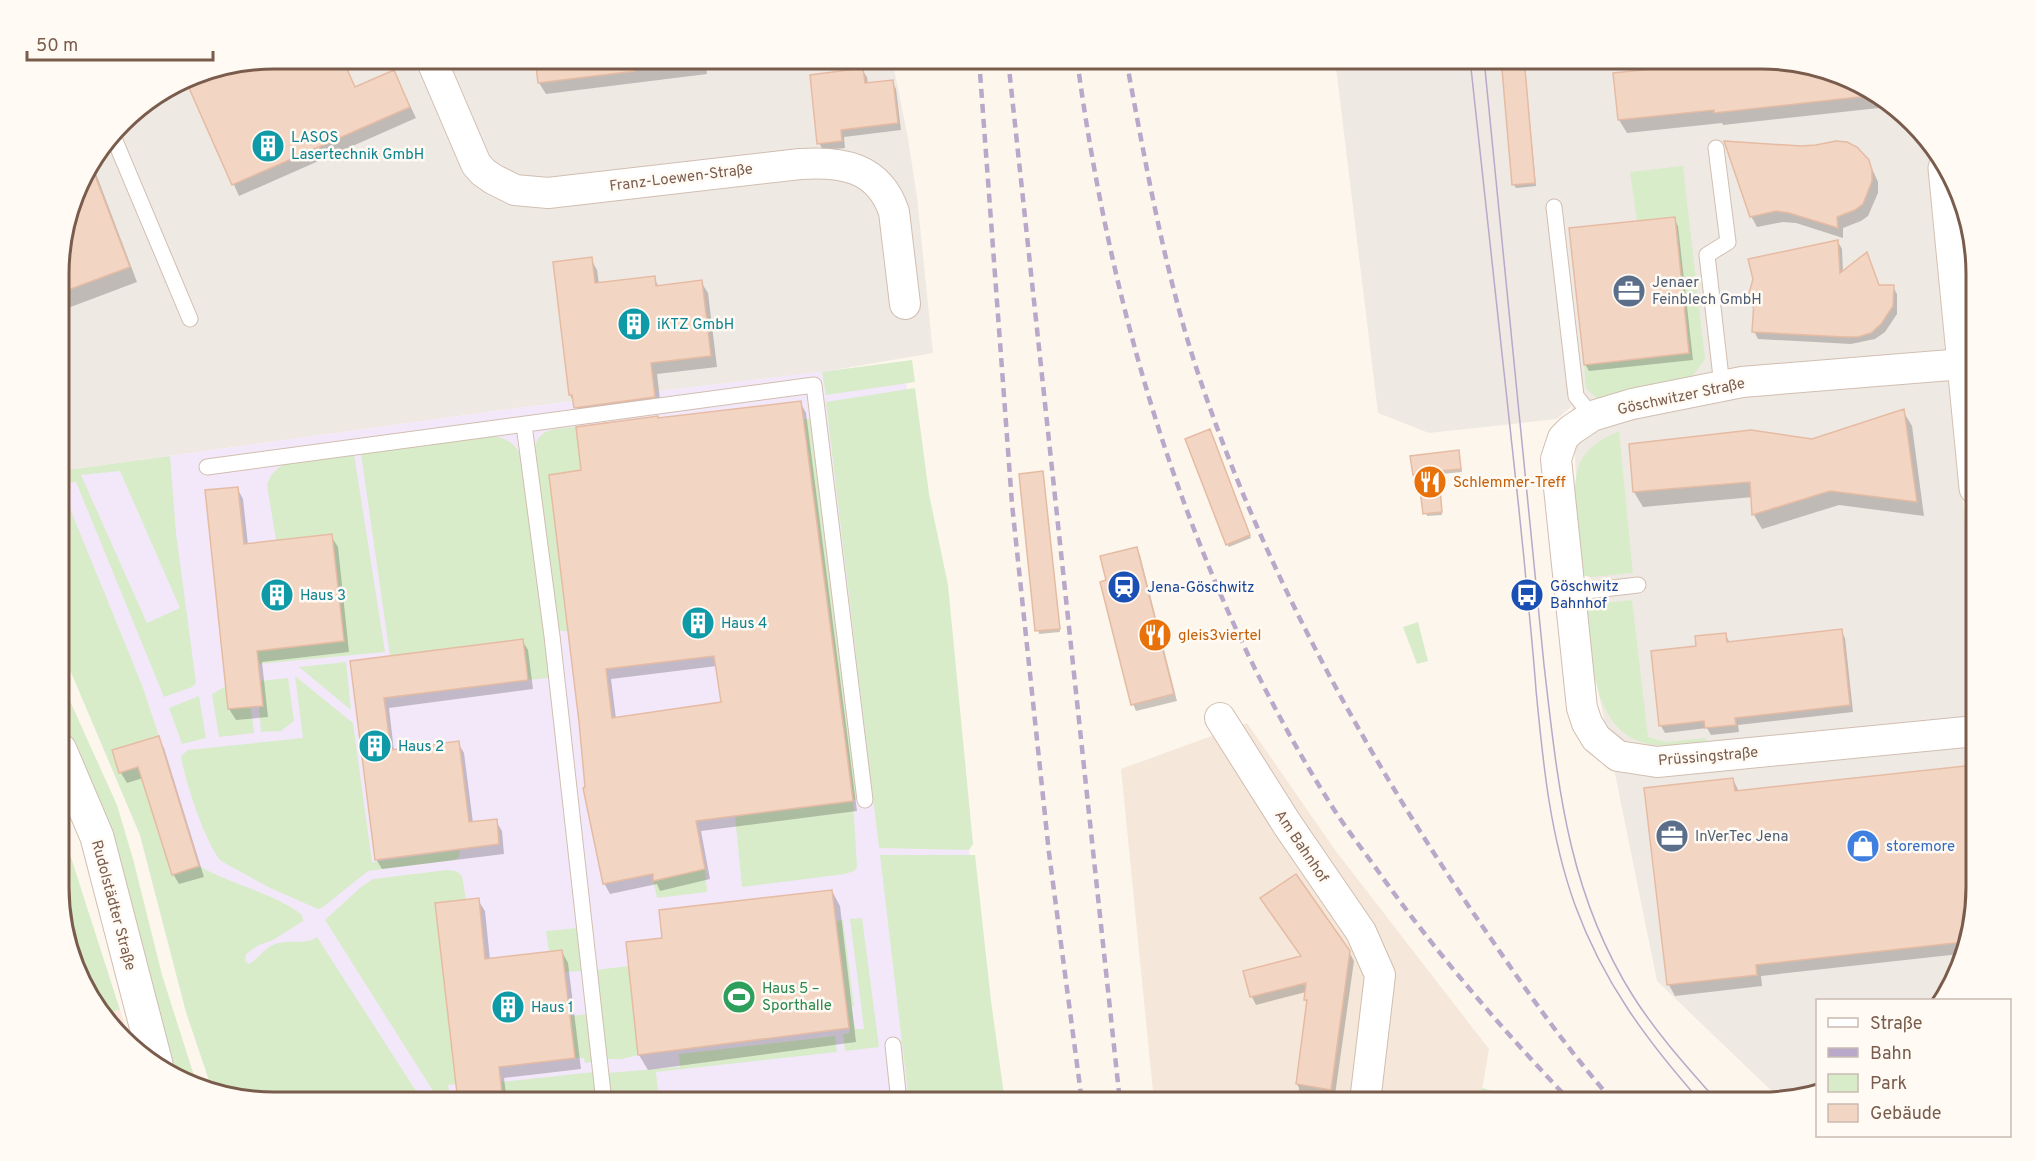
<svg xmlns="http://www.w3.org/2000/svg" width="2035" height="1161" font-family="Overpass,sans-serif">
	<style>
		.residential { fill: #f5e8da }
		.commercial { fill: #fde8e0 }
		.industrial { fill: #efe9e4 }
		.education { fill: #f3e8fa }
		.green { fill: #d8ecc9; fill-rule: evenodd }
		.shadow { fill: #0003; fill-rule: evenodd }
		.building { fill: #f3d5c3; stroke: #e6bba3; stroke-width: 1.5; fill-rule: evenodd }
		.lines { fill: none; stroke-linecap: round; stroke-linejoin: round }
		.service-casing { stroke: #d1beb0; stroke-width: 17 }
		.minor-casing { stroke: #d1beb0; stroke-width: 32 }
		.tertiary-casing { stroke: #d1beb0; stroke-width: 35 }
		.secondary-casing { stroke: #d6c0b0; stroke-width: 35 }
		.service { stroke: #fff; stroke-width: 15 }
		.minor { stroke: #fff; stroke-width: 30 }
		.tertiary { stroke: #fff; stroke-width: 33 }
		.secondary { stroke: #fff; stroke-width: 33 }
		.tram { stroke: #b9a8c9; stroke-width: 1.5 }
		.rail { stroke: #b9a8c9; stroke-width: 4.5; stroke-dasharray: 9 6; stroke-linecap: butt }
		.labels { text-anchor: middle; stroke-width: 5; stroke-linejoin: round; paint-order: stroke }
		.culture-label { font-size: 15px; fill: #0d838f; stroke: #fffaf3; text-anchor: start }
		.street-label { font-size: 15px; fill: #7a5c4d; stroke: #fffaf3 }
		.service-label { font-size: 15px; fill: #4e5e75; stroke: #fffaf3; text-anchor: start }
		.food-label { font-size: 15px; fill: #c56008; stroke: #fffaf3; text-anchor: start }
		.transit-label { font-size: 15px; fill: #164399; stroke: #fffaf3; text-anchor: start }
		.shop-label { font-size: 15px; fill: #366cbe; stroke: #fffaf3; text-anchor: start }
		.leisure-label { font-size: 15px; fill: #27864d; stroke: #fffaf3; text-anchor: start }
		.rim { fill: none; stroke: #7a5c4d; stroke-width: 3 }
	</style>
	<rect width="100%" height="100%" fill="#fdf6ec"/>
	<path class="residential" d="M1247 723 1335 850 1489 1049 1480 1102H1154L1121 769Z"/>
	<path class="commercial" d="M120 1010 130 1040 102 1013Z"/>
	<path class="industrial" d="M274 59H892L908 138 917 197 933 353 822 372 517 408 60 471V246L81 178 132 112 192 75Z
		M1335 59H1762L1869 87 1940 154 1976 259V365L1951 372 1976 641V901L1948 995 1942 1000H1818L1817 1089 1781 1100 1657 981 1596 680 1587 612 1593 604 1591 578 1584 575 1575 502 1576 477 1572 406 1557 419 1429 433 1378 413Z"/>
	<path class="education" d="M903 362 952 689 972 878 1001 1102H273L211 1086 186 1012 140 835 60 646V471L517 408Z"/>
	<path class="green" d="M1683 166 1705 359 1692 377 1598 399 1586 388 1584 365 1689 353 1675 217 1637 221 1630 172Z
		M912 360 915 382 826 395 822 372Z
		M915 388 929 494 948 585 973 844 969 850 879 848 826 402Z
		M803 419H814L859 794 857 799 853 801 857 867 854 871 845 874 742 887 735 816 852 801Z
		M576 427 581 470 549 475 568 631H556L534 452C537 427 555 429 576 427Z
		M1619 431 1633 573 1591 577 1584 575C1581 546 1568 490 1580 463 1587 447 1603 438 1619 431Z
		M488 436C506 436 517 444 523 461L549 678 528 680 523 639 390 656 361 454Z
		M354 454 385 652 258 664 254 624 291 647 343 641 332 535 276 540 267 485C270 474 277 467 288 463Z
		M170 456 176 533 196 683 192 687 164 697 76 482 60 483V471ZM120 471 180 608 147 623 81 475Z
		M60 484 142 685 159 736 113 751 119 773 138 767 172 874 199 866C230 884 276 894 302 915L303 921 273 940 259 945 246 954 245 961 249 964C258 959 264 949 273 945 287 938 305 946 317 937L423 1102H273L211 1086 186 1012 140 835 60 646Z
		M1632 600 1648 737 1666 742 1706 738 1707 741C1682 744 1652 751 1630 737 1616 729 1608 716 1602 702 1595 686 1584 626 1588 611 1589 606 1589 607 1593 604Z
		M1418 622 1428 661 1417 664 1403 627Z
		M346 662 351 710 299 667Z
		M295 676 353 723 372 862 460 850 459 857 454 860 368 871 323 907 318 909 270 888 221 861C206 845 184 779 181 756L188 750 303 738Z
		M288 678 294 721 281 731 261 732 259 706 260 681Z
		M60 679 117 805 133 859 162 975 196 1082 172 1075 73 748 60 721Z
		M226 686 228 709 251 707 254 733 219 737 212 694Z
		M199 696 206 738 182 744 169 708Z
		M60 830 68 848 120 1010 102 1013 95 1007 60 915Z
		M880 855H975L991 1001 1005 1102H909Z
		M705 869 707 892 657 898 653 880Z
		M447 870 456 871 462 876 466 900 435 903 456 1084 448 1085 450 1102H440L325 920 361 887 373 879Z
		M862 918 879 1047 845 1051 843 1034 850 1033 836 921 843 920 854 1006 852 1007 855 1029H864L850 919Z
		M577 928 582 971 565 972 562 951 549 952 546 931Z
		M629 966 638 1055 622 1059H606L596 970Z
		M587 1014 593 1062 585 1063 584 1058H575L570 1016Z
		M835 1036 837 1052 656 1072 659 1102H612L608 1073 680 1067 679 1054Z
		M594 1072 598 1102H503L500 1082Z
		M1482 1088 1522 1100 1524 1102H1480Z"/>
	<path class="shadow" d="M274 58 342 59 356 89 394 72 416 118 239 196 186 78 192 75Z
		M536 59H705L707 74 546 94 539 83Z
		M1502 59H1524L1536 186 1516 188 1514 185Z
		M1740 62 1869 87 1878 96 1879 108 1723 125 1722 123 1627 133 1619 120Z
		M862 70 867 77 868 85 892 82 896 89 901 130 844 137 845 148 823 150 819 143Z
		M1801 148 1868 161 1874 173 1878 182V193L1868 216 1861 221 1843 228V238L1796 223 1783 222 1757 227 1751 216Z
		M92 163 137 282 60 311V246L81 178Z
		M1674 218 1678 226 1693 360 1589 371 1585 364Z
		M1838 242 1842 249 1843 273 1867 255 1880 287H1893L1897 294V314L1885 332 1875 339 1851 344 1758 339 1754 331 1755 308H1753L1749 301Z
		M591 259 597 270 599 284 654 278 659 287 701 282 708 293 717 367 657 374 661 408 582 418 570 395Z
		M800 402 806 413 857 811 701 831 710 879 660 891 657 884 610 894 604 883 587 788 583 471 658 419ZM717 666 722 704 616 719 611 679Z
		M1903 411 1912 426 1924 516 1839 505 1762 529 1754 515 1753 497 1643 507 1634 492 1630 445 1812 440Z
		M1211 434 1251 538 1229 547 1227 544Z
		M1458 452 1462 472 1441 474 1443 492H1440L1442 515 1427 516 1420 477H1416L1414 474Z
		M1042 473 1060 632 1039 634 1020 475Z
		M237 488 243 499 248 545 331 536 338 547 349 652 262 662 268 717 236 720 229 709 206 491Z
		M1136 548 1140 555 1177 701 1136 711 1133 704 1108 581Z
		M1841 631 1845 638 1853 712 1738 725 1739 732 1711 735 1707 728 1665 733 1661 726 1698 648 1725 634 1730 643Z
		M522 640 528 650 533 689 389 708 394 751 458 743 464 753 473 823 496 821 502 831 504 854 382 869 376 859 351 662Z
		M158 738 164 748 204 877 179 884 173 874 143 778 127 783 121 773 114 751Z
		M1973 766 1976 771V901L1960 954 1761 976 1762 986 1675 996 1669 985 1733 779 1739 792Z
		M832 891 840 906 856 1042 648 1070 639 1055 627 943 664 939Z
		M478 900 485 911 490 960 562 952 568 963 581 1069 504 1078 507 1102H460L436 904Z
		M1349 952 1354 961 1334 1102H1298L1299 1088 1297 1084 1308 1005 1305 1000 1306 992 1256 1005 1252 997Z"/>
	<path class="building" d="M274 58H342L355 87 394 70 410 107 232 185 185 79 192 75Z
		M535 58H634L635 71 538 83Z
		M1501 58H1524L1535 183 1512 185Z
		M1738 58H1762L1869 87 1877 95 1714 113V110L1618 120 1613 73 1739 60Z
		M863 68 865 83 893 80 898 123 841 130 842 141 817 144 810 75Z
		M1724 141 1801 146 1816 145 1836 141 1847 142 1857 147 1869 160 1872 170V181L1863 204 1855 210 1837 217 1838 228 1789 213 1776 211 1750 217Z
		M91 165 130 267 60 293V246L81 178Z
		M1675 217 1689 353 1584 365 1569 228Z
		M1838 240 1840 273 1867 252 1879 285H1894L1893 306 1881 324 1871 333 1858 337H1846L1752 332 1754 301H1747L1753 279 1748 259Z
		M592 257 595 283 655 276 656 286 702 280 711 356 651 363 655 397 574 408 572 395H569L553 262Z
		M801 401 853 801 696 821 705 869 653 881V874L603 884 583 788 585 787 579 722 549 475 581 470 576 427 658 416V418ZM714 656 721 702 612 718 606 669Z
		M1904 409 1917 502 1830 491 1752 515 1750 482 1633 492 1629 444 1751 430 1812 439Z
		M1210 429 1250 535 1226 545 1185 439Z
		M1459 450 1461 469 1441 471 1443 489H1440L1442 512 1423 514 1418 474 1413 475 1410 456Z
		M1043 471 1060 629 1035 631 1019 474Z
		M238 487 244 544 332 534 344 641 257 651 263 706 228 709 205 490Z
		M1137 547 1174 694 1131 705 1100 582 1106 580 1100 556Z
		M1842 629 1850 705 1735 718 1736 725 1705 728 1704 721 1659 726 1651 651 1696 646 1695 636 1726 633 1727 642Z
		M523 639 528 680 384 698 391 750 459 741 469 822 497 819 499 844 375 860 350 661Z
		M159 736 199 866 172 875 138 767 119 773 112 750Z
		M1974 765 1976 782V901L1964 942 1756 965 1757 975 1667 985 1644 788 1733 778 1735 791Z
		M1296 874 1350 951 1331 1090 1296 1084 1307 1000H1304L1306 983 1250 997 1243 971 1301 956 1260 898Z
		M832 890 849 1028 638 1055 626 942 662 938 659 910Z
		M479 898 485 959 562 950 575 1058 499 1067 503 1102H458L435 903Z"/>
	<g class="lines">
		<defs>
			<path id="service" d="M113 136 190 319
				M1716 148 1728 242 1707 255 1722 386
				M1554 207 1576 396 1592 416
				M524 425 552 636 604 1102
				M207 467 814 385 865 800
				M1569 593 1638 585
				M893 1045 899 1102"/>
			<path id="minor" d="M431 59 476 164 483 172 493 179 515 190 548 193 800 164C842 161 879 167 894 212L905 304
				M1963 364 1742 382 1632 404 1592 416 1571 430 1563 438 1556 459 1582 708 1587 723 1596 738 1618 756 1657 762 1976 731
				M1220 718 1287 824 1361 932 1380 975 1365 1102"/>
			<path id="tertiary" d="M60 750 97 837 156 1064"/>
			<path id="secondary" d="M1945 168 1976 488"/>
		</defs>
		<use href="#service" class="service-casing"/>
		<use href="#minor" class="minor-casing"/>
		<use href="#tertiary" class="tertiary-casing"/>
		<use href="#secondary" class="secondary-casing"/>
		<use href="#service" class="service"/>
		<use href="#minor" class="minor"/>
		<use href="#tertiary" class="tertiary"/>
		<use href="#secondary" class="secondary"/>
		<path class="tram" d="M1470 59C1489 225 1507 392 1524 559 1528 603 1533 647 1536 690 1543 763 1550 836 1575 905 1603 982 1647 1041 1701 1102
			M1484 59 1544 665C1558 784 1567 891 1633 996 1657 1034 1688 1068 1718 1102"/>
		<path class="rail" d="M979 59 1012 504 1049 853 1082 1102
			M1008 59 1120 1102
			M1077 59C1112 321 1191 584 1333 808 1347 830 1363 850 1378 871 1436 953 1502 1029 1571 1102
			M1126 59C1145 160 1163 263 1194 361 1258 559 1358 742 1474 914 1518 978 1562 1044 1614 1102"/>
	</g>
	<defs>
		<symbol id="building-disc" viewBox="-11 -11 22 22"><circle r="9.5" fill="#0f9aa8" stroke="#fffaf3"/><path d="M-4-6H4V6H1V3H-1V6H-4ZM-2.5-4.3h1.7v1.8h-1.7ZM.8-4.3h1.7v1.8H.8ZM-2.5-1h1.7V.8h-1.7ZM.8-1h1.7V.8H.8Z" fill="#fff"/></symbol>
		<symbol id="office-disc" viewBox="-11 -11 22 22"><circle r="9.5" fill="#5c6f8a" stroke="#fffaf3"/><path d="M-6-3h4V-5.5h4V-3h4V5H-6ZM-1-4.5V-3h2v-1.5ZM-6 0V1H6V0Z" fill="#fff"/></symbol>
		<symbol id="restaurant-disc" viewBox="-11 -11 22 22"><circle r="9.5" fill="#e8710a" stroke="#fffaf3"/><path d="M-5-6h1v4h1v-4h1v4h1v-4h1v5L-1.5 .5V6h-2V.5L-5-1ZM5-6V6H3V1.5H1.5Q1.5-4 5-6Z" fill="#fff"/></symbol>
		<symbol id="station-disc" viewBox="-11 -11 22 22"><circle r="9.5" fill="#1a4fb4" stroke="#fffaf3"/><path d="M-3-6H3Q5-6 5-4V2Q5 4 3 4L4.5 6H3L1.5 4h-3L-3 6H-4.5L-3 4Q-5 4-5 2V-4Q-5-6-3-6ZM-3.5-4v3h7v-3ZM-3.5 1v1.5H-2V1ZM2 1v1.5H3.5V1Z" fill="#fff"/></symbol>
		<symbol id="bus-disc" viewBox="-11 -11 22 22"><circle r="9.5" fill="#1a4fb4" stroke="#fffaf3"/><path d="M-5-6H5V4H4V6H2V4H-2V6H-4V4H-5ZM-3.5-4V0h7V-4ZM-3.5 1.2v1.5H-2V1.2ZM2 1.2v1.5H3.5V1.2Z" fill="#fff"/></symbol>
		<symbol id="shop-disc" viewBox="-11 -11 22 22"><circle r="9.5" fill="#3f7fe0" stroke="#fffaf3"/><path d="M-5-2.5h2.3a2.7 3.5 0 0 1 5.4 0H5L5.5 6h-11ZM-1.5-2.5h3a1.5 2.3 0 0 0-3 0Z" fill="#fff"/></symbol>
		<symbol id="stadium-disc" viewBox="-11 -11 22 22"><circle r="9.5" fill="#2e9e5b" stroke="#fffaf3"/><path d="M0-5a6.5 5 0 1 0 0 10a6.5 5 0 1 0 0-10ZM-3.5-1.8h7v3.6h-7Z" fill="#fff"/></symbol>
	</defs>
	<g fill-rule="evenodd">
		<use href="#building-disc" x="249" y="127" width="38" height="38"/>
		<use href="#office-disc" x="1610" y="272" width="38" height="38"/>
		<use href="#building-disc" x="615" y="305" width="38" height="38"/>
		<use href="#restaurant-disc" x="1411" y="463" width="38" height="38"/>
		<use href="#station-disc" x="1105" y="568" width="38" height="38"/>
		<use href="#building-disc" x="258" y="576" width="38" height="38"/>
		<use href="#bus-disc" x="1508" y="576" width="38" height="38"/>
		<use href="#building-disc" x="679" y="604" width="38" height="38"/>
		<use href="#restaurant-disc" x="1136" y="616" width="38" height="38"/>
		<use href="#building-disc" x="356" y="727" width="38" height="38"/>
		<use href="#office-disc" x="1653" y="817" width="38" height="38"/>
		<use href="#shop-disc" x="1844" y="827" width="38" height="38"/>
		<use href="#stadium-disc" x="720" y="978" width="38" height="38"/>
		<use href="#building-disc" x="489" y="988" width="38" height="38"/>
	</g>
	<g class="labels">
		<g class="culture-label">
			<text x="291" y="142">LASOS<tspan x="291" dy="17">Lasertechnik GmbH</tspan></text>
			<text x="657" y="329">iKTZ GmbH</text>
			<text x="300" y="600">Haus 3</text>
			<text x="721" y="628">Haus 4</text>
			<text x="398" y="751">Haus 2</text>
			<text x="531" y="1012">Haus 1</text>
		</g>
		<g class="street-label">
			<text transform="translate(681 177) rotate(-7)" y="5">Franz-Loewen-Straße</text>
			<text transform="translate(1681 396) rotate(-12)" y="5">Göschwitzer Straße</text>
			<text transform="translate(1708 756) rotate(-5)" y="5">Prüssingstraße</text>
			<text transform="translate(1302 846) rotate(56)" y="5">Am Bahnhof</text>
			<text transform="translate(114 905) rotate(75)" y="5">Rudolstädter Straße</text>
		</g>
		<g class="service-label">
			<text x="1652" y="287">Jenaer<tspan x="1652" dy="17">Feinblech GmbH</tspan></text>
			<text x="1695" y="841">InVerTec Jena</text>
		</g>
		<g class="food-label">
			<text x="1453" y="487">Schlemmer-Treff</text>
			<text x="1178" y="640">gleis3viertel</text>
		</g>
		<g class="transit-label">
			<text x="1550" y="591">Göschwitz<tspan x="1550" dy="17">Bahnhof</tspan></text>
			<text x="1147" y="592">Jena-Göschwitz</text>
		</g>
		<g class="shop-label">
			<text x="1886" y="851">storemore</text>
		</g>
		<g class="leisure-label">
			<text x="762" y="993">Haus 5 –<tspan x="762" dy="17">Sporthalle</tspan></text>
		</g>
	</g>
	<path d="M0 0H2035V1161H0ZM274 69H1761A205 205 0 0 1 1966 274V887A205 205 0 0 1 1761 1092H274A205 205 0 0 1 69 887V274A205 205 0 0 1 274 69Z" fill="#fffaf3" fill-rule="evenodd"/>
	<path class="rim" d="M274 69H1761A205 205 0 0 1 1966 274V887A205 205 0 0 1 1761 1092H274A205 205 0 0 1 69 887V274A205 205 0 0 1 274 69Z"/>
	<rect x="1816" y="999" width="195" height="138" fill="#fffaf3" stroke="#cabbb1" stroke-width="1.5"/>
	<rect x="1828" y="1018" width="30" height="9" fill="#ffffff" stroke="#cabbb1" stroke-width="1.5"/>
	<text x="1870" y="1029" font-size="18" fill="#7a5c4d">Straße</text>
	<rect x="1828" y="1048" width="30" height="9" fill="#b9a8c9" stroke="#cabbb1" stroke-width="1.5"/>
	<text x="1870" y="1059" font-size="18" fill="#7a5c4d">Bahn</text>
	<rect x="1828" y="1074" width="30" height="18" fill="#d8ecc9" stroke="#cabbb1" stroke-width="1.5"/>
	<text x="1870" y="1089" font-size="18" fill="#7a5c4d">Park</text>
	<rect x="1828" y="1104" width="30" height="18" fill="#f3d5c3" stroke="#cabbb1" stroke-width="1.5"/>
	<text x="1870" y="1119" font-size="18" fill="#7a5c4d">Gebäude</text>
	<path d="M27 51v9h186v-9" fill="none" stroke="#7a5c4d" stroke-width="3"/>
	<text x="36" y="51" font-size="18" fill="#7a5c4d" stroke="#fffaf3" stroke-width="4.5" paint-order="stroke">50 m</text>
</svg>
